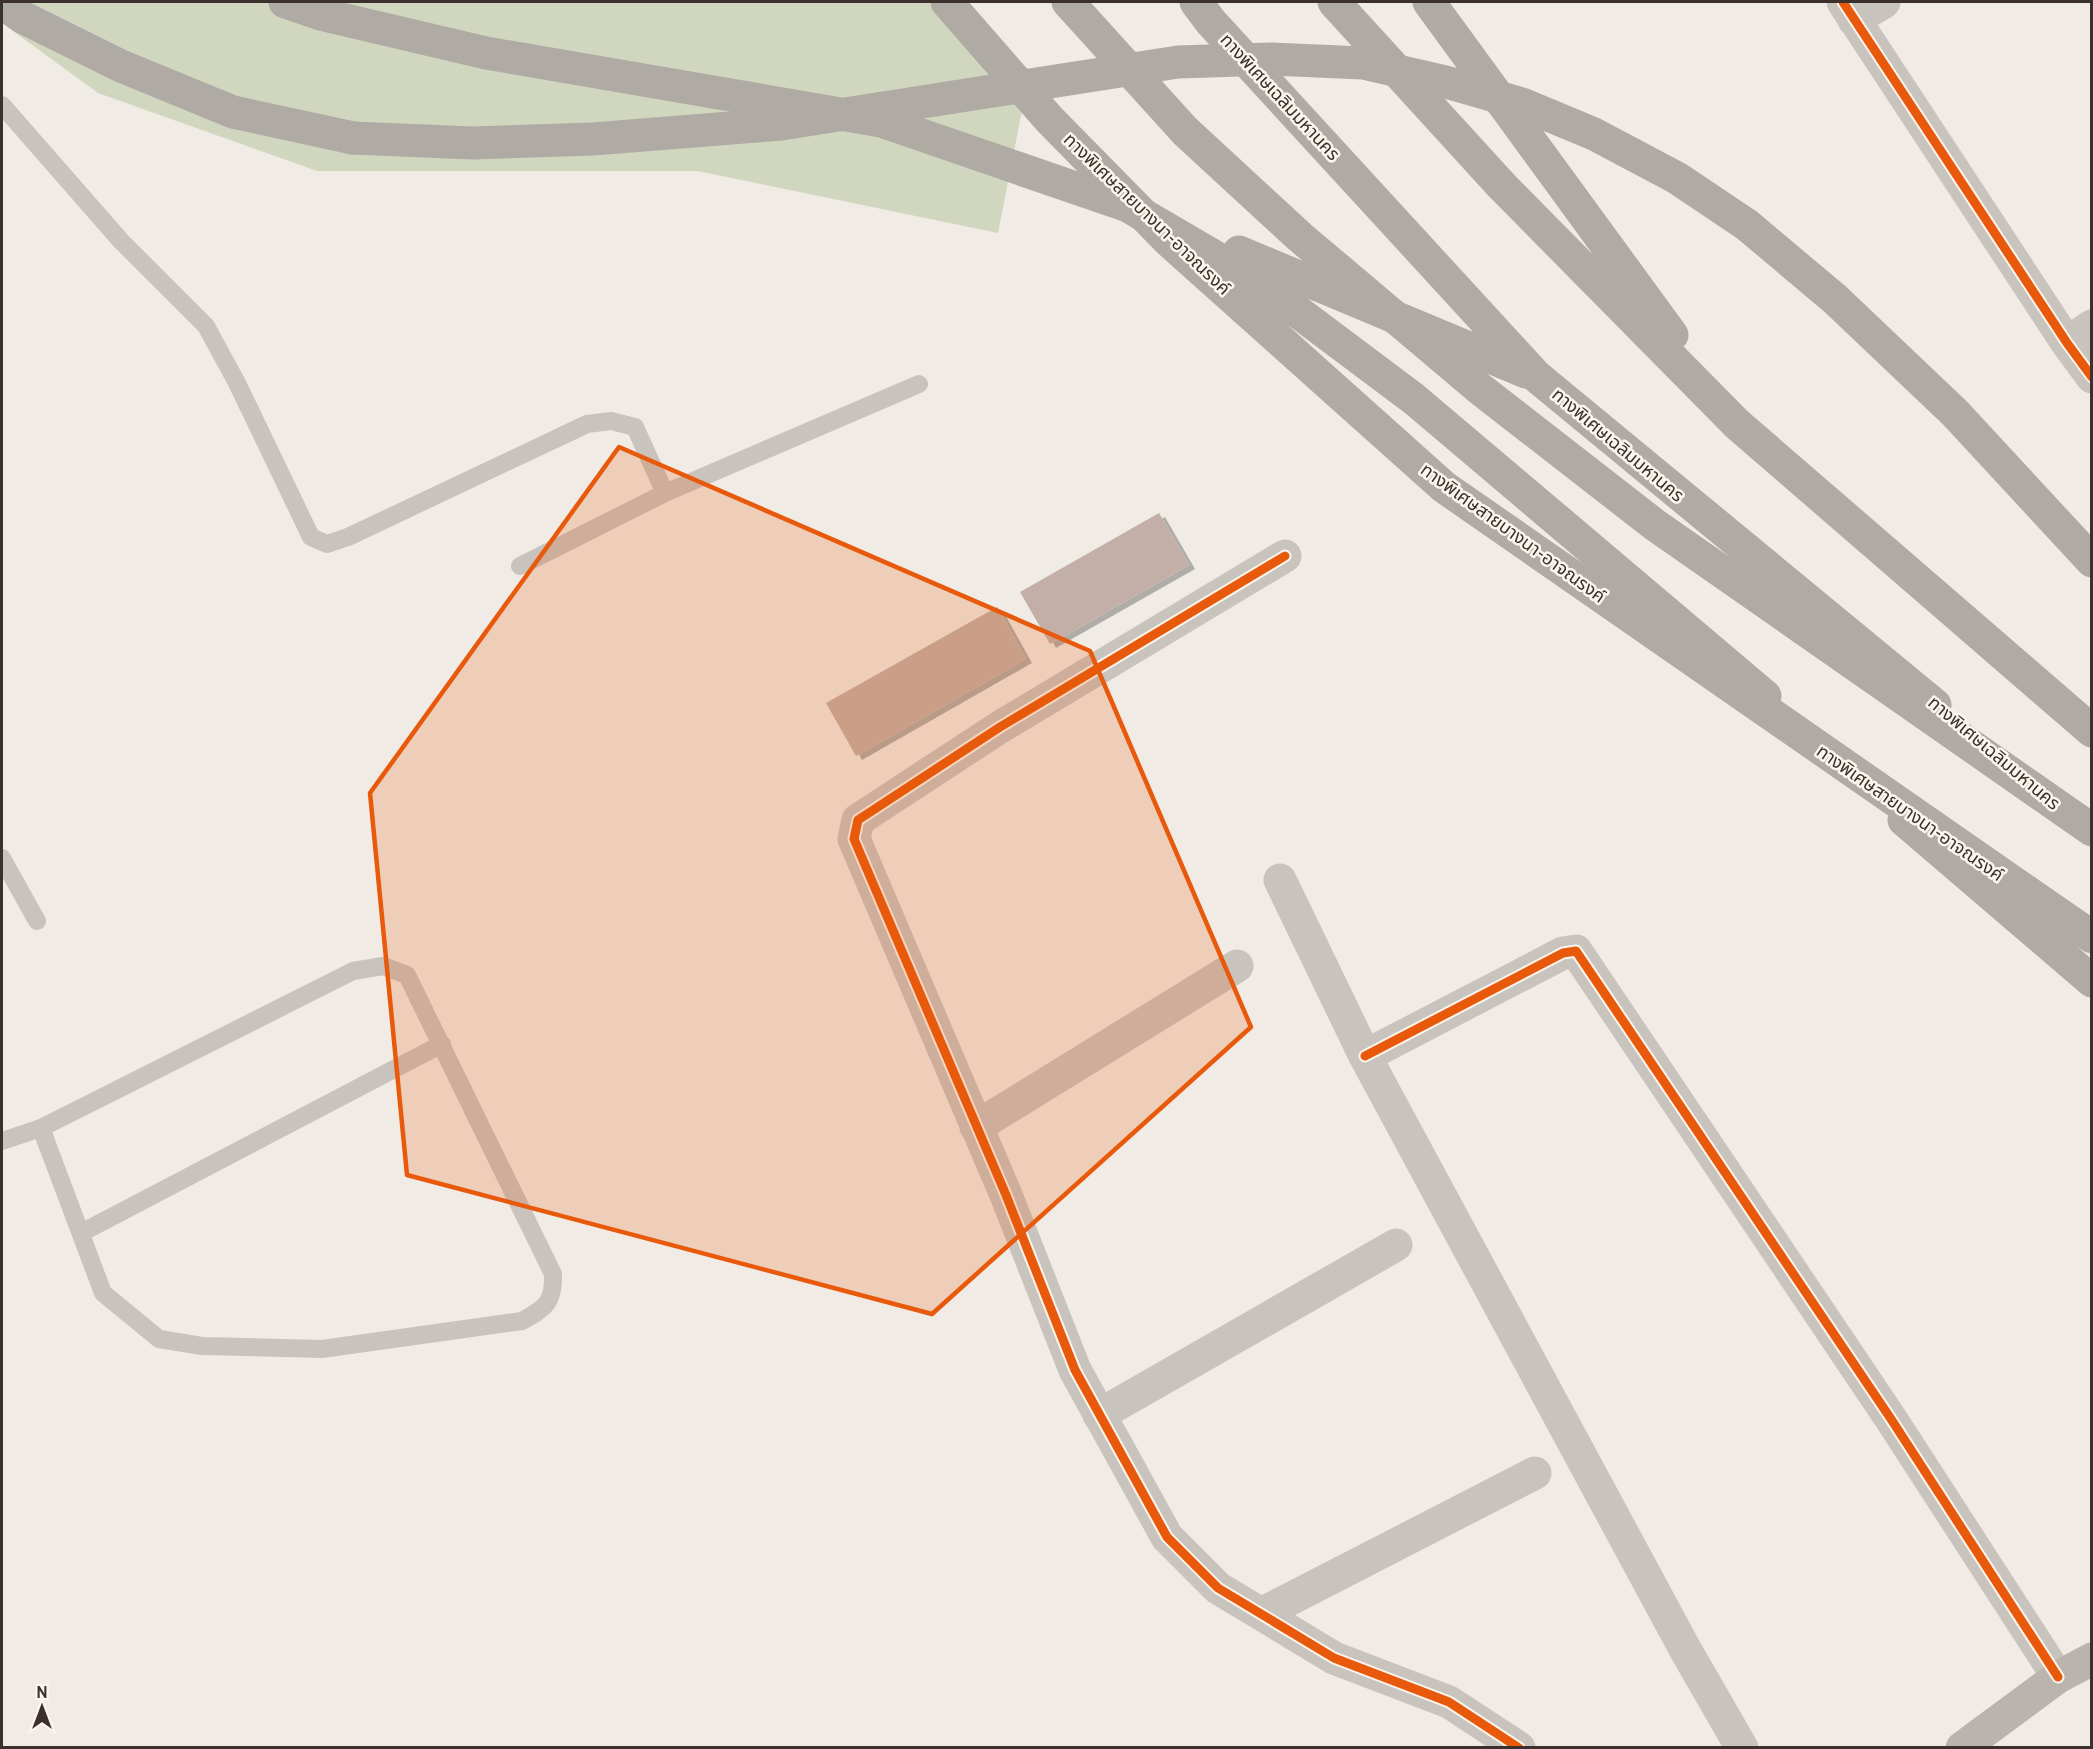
<svg xmlns="http://www.w3.org/2000/svg" width="2093" height="1749" font-family="Overpass,'Noto Sans Thai',sans-serif">
	<style>
		.green { fill: #d1d6bf }
		.building { fill: #c3afa7; filter: url(#shadow) }
		.lines { fill: none; stroke-linecap: round; stroke-linejoin: round }
		.lane { stroke: #c9c3be; stroke-width: 18 }
		.street { stroke: #c9c3be; stroke-width: 33 }
		.secondary { stroke: #bab3ae; stroke-width: 33 }
		.highway { stroke: #afaaa4; stroke-width: 33 }
		.highway-bridge { stroke: #afaaa4; stroke-width: 33 }
		.cycleway-casing { stroke: #fbf5ee; stroke-width: 13 }
		.cycleway { stroke: #e8590c; stroke-width: 9 }
		.marked { fill: #e8590c; fill-opacity: 0.2; stroke: #e8590c; stroke-width: 4.5; stroke-linejoin: round }
		.labels { text-anchor: middle; stroke-width: 5; stroke-linejoin: round; paint-order: stroke }
		.street-label { font-size: 18px; fill: #3b302b; stroke: #fbf5ee }
	</style>
	<defs>
		<filter id="shadow"><feDropShadow dx="6" dy="4" stdDeviation="0" flood-color="#0004"/></filter>
	</defs>
	<rect width="100%" height="100%" fill="#f0ebe5"/>
	<path class="green" d="M2 2H942L1025 95 998 233 698 171H317L98 93 2 23Z"/>
	<path class="building" d="M1159 513 1189 565 1050 644 1020 592Z
		M997 607 1026 659 856 756 826 703Z"/>
	<g class="lines">
		<path class="lane" d="M2 105 121 241 206 326 237 383 311 537 327 544 348 537 587 424 611 421 635 427 665 493 520 566
			M665 493 919 384
			M2 858 37 921
			M2 1141 41 1128 353 971 383 966 407 975 553 1274C554 1302 546 1308 522 1321L322 1349 202 1346 159 1339 103 1293 41 1128
			M81 1233 442 1044"/>
		<path class="street" d="M1843 2 2067 343 2092 377
			M1854 20 1884 2
			M2067 343 2092 326
			M1285 556 1000 727 858 820 854 839 1006 1195 1075 1370 1167 1537 1218 1588 1334 1658 1449 1702 1519 1748
			M1280 880 1365 1056 1685 1649 1742 1748
			M1365 1056 1563 953 1576 951 1891 1419 2058 1677
			M976 1127 1237 966
			M1099 1415 1396 1245
			M1263 1613 1535 1473"/>
		<path class="secondary" d="M1962 1748 2058 1677 2092 1659"/>
		<path class="highway" d="M285 2 320 14 486 53 881 121 1128 206 1258 282 1414 399 1765 696
			M1196 2 1211 22 1536 376 1935 705
			M1334 2 1502 186 1737 424 2092 731
			M1429 2 1672 335
			M2 3 24 18 121 66 233 112 353 138
			M1239 252 1526 372
			M1904 820 2092 981"/>
		<path class="highway-bridge" d="M947 2 1049 119 1169 241 1444 487 2092 937
			M1068 2 1185 131 1300 237 1480 389 1655 525 2092 830
			M353 138 473 143 593 139 781 124 1178 62 1271 59 1363 63 1446 82 1522 104 1594 134 1677 178 1747 225 1835 299 1955 413 2092 561"/>
		<defs>
			<path id="cycleway" d="M1843 2 2067 343 2092 377
				M1285 556 1000 727 858 820 854 839 1006 1195 1075 1370 1167 1537 1218 1588 1334 1658 1449 1702 1519 1748
				M1365 1056 1563 953 1576 951 1891 1419 2058 1677"/>
		</defs>
		<use href="#cycleway" class="cycleway-casing"/>
		<use href="#cycleway" class="cycleway"/>
	</g>
	<path class="marked" d="M619 447 1090 651 1251 1027 932 1314 407 1175 370 793Z"/>
	<g class="labels">
		<g class="street-label">
			<text transform="translate(1280 97) rotate(47)" y="6">ทางพิเศษเฉลิมมหานคร</text>
			<text transform="translate(1147 214) rotate(44)" y="6">ทางพิเศษสายบางนา-อาจณรงค์</text>
			<text transform="translate(1618 445) rotate(40)" y="6">ทางพิเศษเฉลิมมหานคร</text>
			<text transform="translate(1513 533) rotate(36)" y="6">ทางพิเศษสายบางนา-อาจณรงค์</text>
			<text transform="translate(1994 753) rotate(40)" y="6">ทางพิเศษเฉลิมมหานคร</text>
			<text transform="translate(1910 813) rotate(35)" y="6">ทางพิเศษสายบางนา-อาจณรงค์</text>
		</g>
	</g>
	<rect width="2093" height="1749" fill="none" stroke="#3b302b" stroke-width="6"/>
	<g transform="translate(42 1707)" stroke="#fbf5ee" stroke-width="4.5" paint-order="stroke">
	<path d="M0-4.5L10 22L0 15L-10 22Z" fill="#3b302b"/>
	<text y="-9" font-size="16" font-weight="bold" text-anchor="middle" fill="#3b302b">N</text>
	</g>
</svg>
